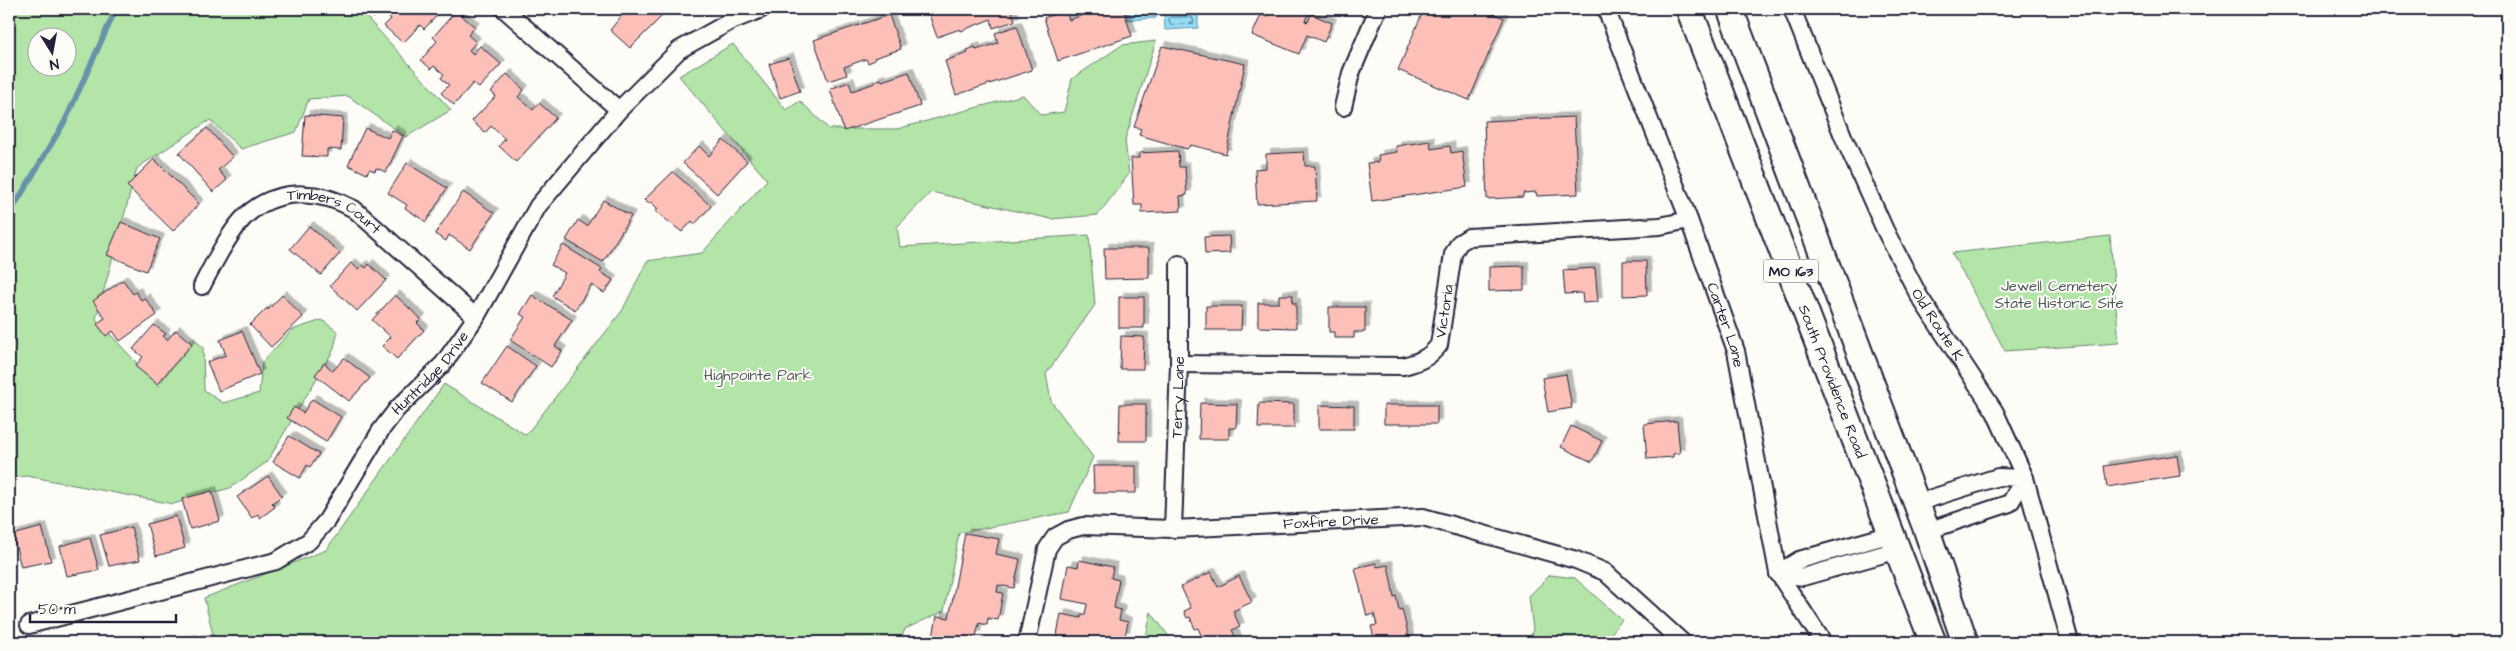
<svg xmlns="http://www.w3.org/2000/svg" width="2516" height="651" font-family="'Architects Daughter',sans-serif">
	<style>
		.green { fill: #b2e5a7; stroke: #6a8471; fill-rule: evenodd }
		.water { fill: #93ddf4; stroke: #6692aa }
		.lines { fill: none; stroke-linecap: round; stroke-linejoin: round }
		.shore { stroke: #4f6d85; stroke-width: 1 }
		.stream { stroke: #6692aa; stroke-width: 5.5 }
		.building { fill: #fcc0b8; stroke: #22223b; filter: url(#shadow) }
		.street-casing { stroke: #22223b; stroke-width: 20 }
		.primary-casing { stroke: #22223b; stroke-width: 29 }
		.street { stroke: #fdfcf7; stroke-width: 16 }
		.primary { stroke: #fdfcf7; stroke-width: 25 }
		.labels { text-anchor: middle; stroke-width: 4; stroke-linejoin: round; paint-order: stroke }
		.shield { fill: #fdfcf7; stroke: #646373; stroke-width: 1 }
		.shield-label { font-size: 14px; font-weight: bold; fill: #22223b }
		.street-label { font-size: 15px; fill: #22223b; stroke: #fdfcf7 }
		.park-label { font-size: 15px; fill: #4d5c5b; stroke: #fdfcf7 }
	</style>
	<defs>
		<filter id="shadow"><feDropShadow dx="4.5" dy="-4.5" stdDeviation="0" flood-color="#0004"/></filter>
	</defs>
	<rect width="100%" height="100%" fill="#fdfcf7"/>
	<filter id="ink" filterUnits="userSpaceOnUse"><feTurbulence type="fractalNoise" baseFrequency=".02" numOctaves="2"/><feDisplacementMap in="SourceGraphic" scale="10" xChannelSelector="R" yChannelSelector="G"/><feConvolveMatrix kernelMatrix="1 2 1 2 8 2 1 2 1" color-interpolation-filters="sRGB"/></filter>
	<g filter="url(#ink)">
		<path class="green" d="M9 9H359L451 110 406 137 348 96 309 99 296 132 241 149 210 120 137 168 96 319 158 386 192 338 203 347 204 390 223 403 259 393 262 362 292 330 322 320 338 332 333 351 267 462 230 488 173 504 27 476 9 478ZM38 38H68V68H38Z
			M1156 41 1125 140 1129 174 1098 215 1051 219 931 192 897 227 900 247 1089 235 1095 305 1046 374 1051 401 1093 457 1069 512 959 533 944 611 905 629 900 642H215L204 598 326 550 444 384 526 435 622 311 647 261 702 253 767 180 679 76 733 44 786 110 800 101 829 129H897L1023 95 1041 115 1064 112 1072 79 1122 45Z
			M2110 236 2119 343 2005 351 1952 253Z
			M1550 575 1575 578 1622 620 1604 642H1528L1533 630 1529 596Z
			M1151 612 1173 642H1145Z"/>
		<path class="water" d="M1125 9H1155L1156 18 1128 20Z
			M1196 11 1198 14V28L1165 30 1164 14Z"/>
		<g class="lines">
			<path class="shore" d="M1171 17H1192L1194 23 1171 25 1169 20Z"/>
			<path class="stream" d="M9 215 65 121 116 9"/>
		</g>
		<path class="building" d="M364 9H443L424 29 420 25 403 43 384 26 391 19 381 10 374 18Z
			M627 9H669L630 48 610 30Z
			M927 9H1011L1015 21 993 28 991 19 961 31 960 29 937 37Z
			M1093 9 1097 11 1123 9 1132 36 1058 61 1044 18 1066 10 1069 20 1089 13 1088 10Z
			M1269 9H1310L1305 21 1308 22 1311 14 1332 23 1324 42 1307 35 1299 54 1252 35 1261 15 1267 17Z
			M1424 9H1482L1504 18 1469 100 1398 70Z
			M456 11 475 27 468 35 476 42 469 50 473 54 480 46 501 64 479 88 473 83 454 105 441 93 449 85 441 78 444 74 434 66 431 69 421 60 437 41 433 37Z
			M889 15 901 49 874 58 875 60 868 63 866 59 844 67 847 75 828 81 814 40Z
			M1017 26 1032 70 956 95 945 61 968 53 967 50 975 47 976 50 998 43 995 33Z
			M1162 46 1245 64 1226 154 1191 145 1187 149 1139 135 1141 129 1134 127Z
			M789 58 800 91 780 98 769 64Z
			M909 72 920 106 844 131 830 89 849 82 852 91 875 83 874 81 881 79 882 81Z
			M507 74 524 90 518 97 533 110 539 103 556 118 516 162 499 146 505 139 491 126 485 133 472 121 496 96 491 92Z
			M305 115 343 118 341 150 327 149V157L302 156Z
			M1574 117 1578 194 1537 196 1536 192 1523 193V197L1487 199 1484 121Z
			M207 128 233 157 218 170 227 180 213 192 179 153Z
			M365 128 388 138 392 130 403 136 386 172 376 168 375 171 369 169 367 174 348 165Z
			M723 140 747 161 717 194 683 163 699 146 709 156Z
			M1430 141 1431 149 1450 146 1451 153 1462 151 1467 187 1372 201 1367 163 1379 162 1378 155 1397 152 1396 146Z
			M1178 151 1179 167H1185L1187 195 1180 196 1181 211 1142 213V205H1134L1131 158H1139V153Z
			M1304 152 1305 166H1315L1317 201 1257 204 1255 169 1266 168V154Z
			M154 159 199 204 173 231 127 186Z
			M407 163 447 188 426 222 405 208 407 205 388 193Z
			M673 172 711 206 695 224 692 221 682 232 655 211 658 209 651 202 649 204 644 200Z
			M463 192 494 213 470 249 449 235 446 241 435 234Z
			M603 200 631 216 603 262 566 240 578 220 587 226Z
			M121 222 160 239 146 271 107 255Z
			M309 226 340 253 321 275 290 249Z
			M1229 236 1230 253 1205 254 1204 237Z
			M563 245 602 269 600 272 613 280 604 293 591 285 575 310 552 296 565 273 551 265Z
			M1104 248H1149V278L1105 279Z
			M1623 261H1646L1647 295 1623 296Z
			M351 263 358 269 362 265 366 268 369 264 386 280 357 311 330 286Z
			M1524 266V290L1489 291V267Z
			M1595 268 1598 302 1583 303 1582 293 1565 294 1563 270Z
			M123 280 133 294 136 292 141 300 145 298 157 315 120 341 113 331 106 336 97 324 105 318 93 301Z
			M282 295 303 317 271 347 250 325 267 308 268 310Z
			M395 295 421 319 417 323 424 330 397 359 382 346 391 337 372 320Z
			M532 295 572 320 555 346 562 351 551 367 510 340 525 317 520 314Z
			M1279 295H1293L1292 303H1296V328L1258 327V303H1279Z
			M1119 297H1144V328H1119Z
			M1206 306H1242L1241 330H1206Z
			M1329 307H1365V332H1354V338H1334V332H1329Z
			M154 325 166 334 163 336 167 340 176 330 192 344 157 384 135 366 143 357 133 349Z
			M242 331 260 374 219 391 207 362 226 355 220 340Z
			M1121 336 1144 337 1143 369H1120Z
			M507 346 536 366 512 402 482 383Z
			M344 358 370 378 349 401 315 375 324 363 333 371Z
			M1566 374 1572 408 1548 412 1542 378Z
			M312 399 341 417 326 442 287 418 294 407 303 413Z
			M1200 403 1237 404 1236 428H1229V439H1199Z
			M1259 403 1294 404V428H1258Z
			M1120 404H1146V441H1119Z
			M1319 405 1354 406V429H1319Z
			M1384 405H1437V424H1384Z
			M1677 421 1680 453 1673 454V457L1647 459 1644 424Z
			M1571 426 1602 441 1592 462 1561 447Z
			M289 436 319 454 310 467 307 465 300 478 273 462Z
			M2177 455 2180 476 2107 487 2104 466Z
			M1093 466H1136V493H1094Z
			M268 476 282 496 272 503 275 507 260 518 258 514 252 518 237 497Z
			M212 491 220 521 190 529 182 499Z
			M176 516 185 548 156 556 147 524Z
			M42 527 51 561 21 567 13 535Z
			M131 527 140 560 109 566 100 535Z
			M965 533 999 539 996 554 1020 559 1014 588 998 585 997 592 1003 593 998 620 988 618 987 625 979 623 976 636H973L971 642H932L937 616 949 618Z
			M90 538 99 570 67 576 60 546Z
			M1079 560 1113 567 1111 578 1119 580 1114 608 1121 610 1119 620 1128 622 1125 636 1120 635 1119 642 1056 640 1061 614 1081 618V614L1085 615 1087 604 1062 599 1068 565 1078 567Z
			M1376 563 1377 567 1388 565 1394 597 1396 596 1399 610 1402 609 1410 642H1375L1371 626 1377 625 1374 614 1367 616 1355 568Z
			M1211 572 1218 587 1239 576 1252 602 1233 611 1240 627 1232 630 1238 642H1204L1198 628 1195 629 1190 617 1187 618 1184 611 1191 608 1181 587Z
			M208 638 209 642H179L192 639 193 641Z"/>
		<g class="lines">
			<defs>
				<g id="street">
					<path d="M504 9 619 110"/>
					<path id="s1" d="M1606 9 1689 220 1736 351 1778 573 1823 642"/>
					<path id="s2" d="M1792 9 1843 136 1885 230 1919 296 1995 412 2025 478 2070 642"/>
					<path d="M1343 107 1351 73 1378 9"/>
					<path id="s3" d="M202 286C212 266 232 226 250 212 282 187 321 191 354 209L476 317"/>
					<path id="s4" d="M1179 364 1403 366C1419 362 1429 358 1439 345L1453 254 1459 243 1469 237 1660 226 1689 220"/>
					<path d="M1916 503 1998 477 2025 478 2010 503 1927 531"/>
					<path id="s5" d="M1173 529 1179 364V264"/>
					<path d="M1778 573 1803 577 1898 550"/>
					<path d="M1778 573 1799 560 1892 534"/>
					<path id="s6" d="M29 625 276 561 309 541 327 520 381 430 397 409 443 364 476 317 538 206 619 110 679 50 731 21 762 9"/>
					<path id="s7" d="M1027 642 1047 549 1055 537 1068 530 1083 526 1173 529 1423 517 1576 560 1605 572 1682 642"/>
				</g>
				<g id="primary">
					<path id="s8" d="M1689 9 1933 642"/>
					<path d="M1730 9 1927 531 1965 642"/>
				</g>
			</defs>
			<use href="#street" class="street-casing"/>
			<use href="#primary" class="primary-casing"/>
			<use href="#street" class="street"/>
			<use href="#primary" class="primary"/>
		</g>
	</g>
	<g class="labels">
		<rect class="shield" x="1763.5" y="259.5" width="55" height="23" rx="4"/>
		<g class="shield-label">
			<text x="1791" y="276">MO 163</text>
		</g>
		<g class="street-label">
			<text dy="5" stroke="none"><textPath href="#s3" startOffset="181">Timbers Court</textPath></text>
			<text dy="5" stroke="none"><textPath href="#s4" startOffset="301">Victoria</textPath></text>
			<text dy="5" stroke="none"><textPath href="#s1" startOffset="338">Carter Lane</textPath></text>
			<text dy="5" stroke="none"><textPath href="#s2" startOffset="348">Old Route K</textPath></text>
			<text dy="5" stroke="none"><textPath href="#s6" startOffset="502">Huntridge Drive</textPath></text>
			<text dy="5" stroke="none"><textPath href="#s8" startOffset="399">South Providence Road</textPath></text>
			<text dy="5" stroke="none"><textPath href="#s5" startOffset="132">Terry Lane</textPath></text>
			<text dy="5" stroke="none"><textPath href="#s7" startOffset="388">Foxfire Drive</textPath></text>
		</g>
		<g class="park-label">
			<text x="2059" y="291">Jewell Cemetery<tspan x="2059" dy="17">State Historic Site</tspan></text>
			<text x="758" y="380">Highpointe Park</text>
		</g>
	</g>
	<rect width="2516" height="651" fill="none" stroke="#fdfcf7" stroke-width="30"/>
	<rect x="15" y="15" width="2486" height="621" fill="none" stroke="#22223b" stroke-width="2" filter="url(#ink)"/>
	<g transform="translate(52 52) rotate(169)"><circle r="24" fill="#fdfcf7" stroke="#a5a5ac"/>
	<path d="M0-4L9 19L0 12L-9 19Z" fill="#22223b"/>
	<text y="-8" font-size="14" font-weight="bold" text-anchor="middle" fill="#22223b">N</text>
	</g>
	<path d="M30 614v8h146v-8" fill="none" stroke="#22223b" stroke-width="2.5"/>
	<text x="38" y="614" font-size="15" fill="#22223b" stroke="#fdfcf7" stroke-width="4" paint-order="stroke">50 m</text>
</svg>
